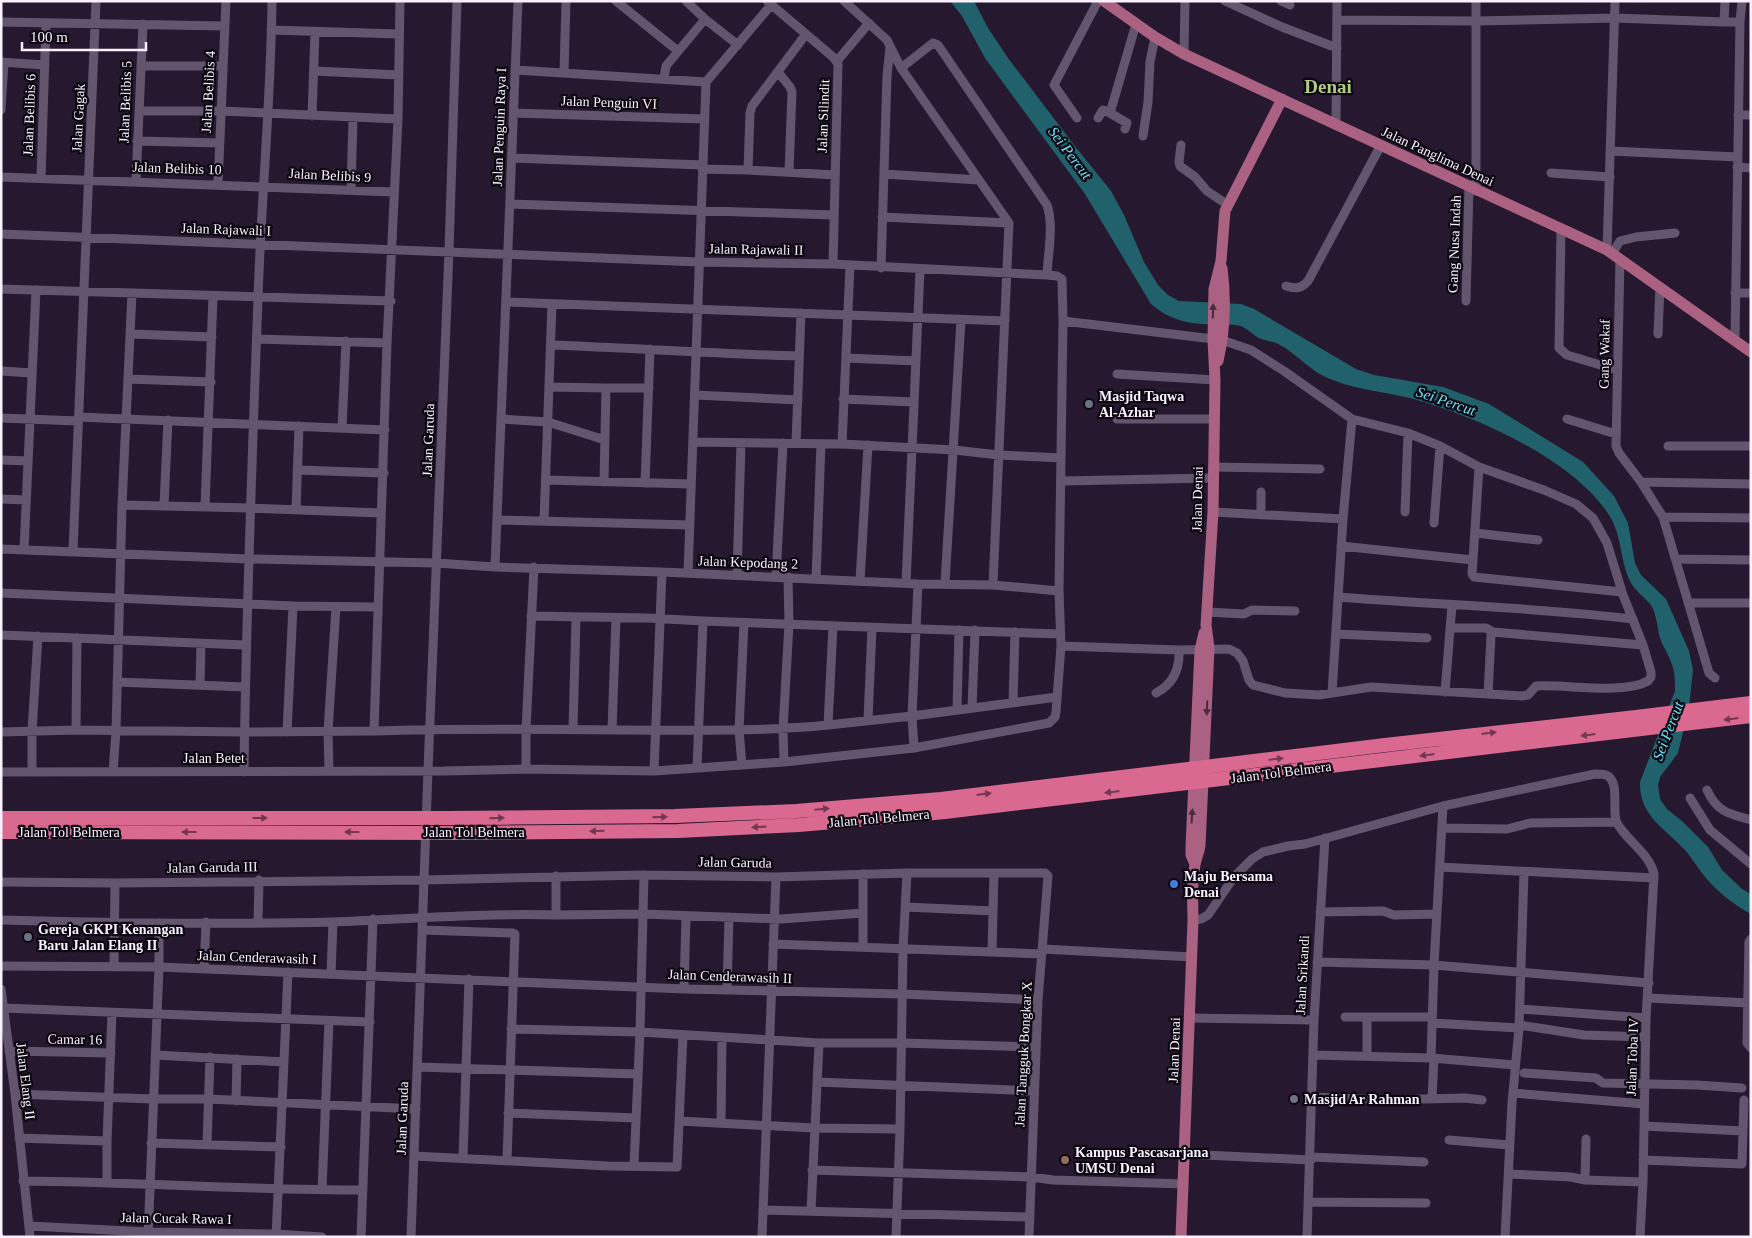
<svg xmlns="http://www.w3.org/2000/svg" width="1752" height="1238" font-family="'Times New Roman',serif">
	<style>
		.water { fill: #21616c }
		.lines { fill: none; stroke-linecap: round; stroke-linejoin: round }
		.minor { stroke: #63556e; stroke-width: 9 }
		.major { stroke: #aa6182; stroke-width: 11 }
		.highway { stroke: #da698f; stroke-width: 14 }
		.rail { stroke: #d2cad8; stroke-width: 2.5; stroke-dasharray: 10 5; stroke-linecap: butt }
		.oneway { fill: #4b2b3e }
		.oneway2 { fill: #733850 }
		.worship-dot { fill: #6b7280; stroke: #0c0710; stroke-width: 2 }
		.shop-dot { fill: #3f7fe0; stroke: #0c0710; stroke-width: 2 }
		.education-dot { fill: #8d6e63; stroke: #0c0710; stroke-width: 2 }
		.labels { text-anchor: middle; stroke-width: 4.5; stroke-linejoin: round; paint-order: stroke }
		.street-label { font-size: 14px; fill: #f8f1fd; stroke: #0c0710 }
		.poi-label { font-size: 14px; font-weight: bold; fill: #f8f1fd; stroke: #0c0710; text-anchor: start }
		.water-label { font-size: 15px; font-style: italic; fill: #69e3f9; stroke: #0c0710 }
		.district-label { font-size: 19px; font-weight: bold; fill: #b4cb82; stroke: #0c0710 }
	</style>
	<rect width="100%" height="100%" fill="#26192f"/>
	<path class="water" d="M950 1H974L988 28 1008 58 1074 145 1111 191 1124 215 1144 262 1158 285 1168 295 1179 301 1241 304 1254 309 1356 369 1374 375 1443 387 1489 404 1583 462 1614 496 1628 523 1635 563 1641 575 1666 599 1689 651 1693 670 1689 707 1678 753 1660 777 1658 785 1660 799 1667 809 1683 822 1708 847 1722 870 1742 889 1751 894V914C1734 905 1718 892 1706 878 1698 869 1693 859 1685 850 1665 828 1639 816 1640 782L1675 691C1675 681 1675 671 1671 662 1668 653 1663 647 1660 638 1657 627 1657 615 1651 605 1645 597 1636 592 1631 583 1619 560 1623 534 1607 512 1569 457 1473 415 1410 398 1385 392 1358 390 1333 380 1310 372 1300 356 1280 345 1274 341 1265 341 1259 338 1253 335 1249 330 1243 327 1237 324 1228 325 1221 325 1193 324 1173 323 1151 304L1085 194 985 58 962 16Z"/>
	<g class="lines">
		<path class="minor" d="M616 1 678 51
			M686 1 705 19 738 45
			M767 1 833 57 838 64 833 264
			M844 1 887 40 901 68 1009 223 993 585
			M1225 1 1282 27 1337 48
			M1281 1 1290 5
			M1725 1 1724 22H1740L1735 339
			M1337 20 1476 21 1615 18 1724 22
			M1 22 225 26
			M1740 22 1742 1
			M271 30 399 34
			M1184 54 1185 1
			M837 61 869 23
			M1 62 45 65
			M141 66H223
			M901 68 933 43 938 45 1047 205C1054 226 1048 252 1047 275
			M515 70 706 82 688 573
			M314 71 399 75
			M778 72 790 87 792 92 789 172
			M564 73 566 1
			M664 78 666 66 705 19
			M706 82 771 5
			M1 110 4 62
			M139 111H221L398 119
			M514 113 704 119
			M1110 113 1127 123 1125 129
			M1738 115H1751
			M312 116 315 32
			M1077 118 1054 85 1098 1
			M1098 118 1103 110 1110 113 1136 24
			M1336 123 1337 1
			M1143 136 1148 102 1150 62 1155 37
			M137 141 220 143
			M1181 145 1179 162 1180 166 1195 177 1207 191 1228 205
			M1611 151 1737 157
			M512 158 703 165
			M1737 167 1751 168
			M702 169 748 170 750 113 752 106 806 34
			M748 170 835 175
			M1551 173 1610 177
			M884 174 979 180
			M1 177 394 192
			M41 178 46 23
			M136 181 143 24
			M218 184 226 1
			M351 190 353 118
			M1476 191V1
			M510 204 833 215
			M882 217 1009 223
			M1561 229 1559 348 1567 355 1617 370
			M1 234 699 262 833 264 1047 275 1057 276 1062 279 1063 321 1059 591 1061 646 1056 712 1055 717 1049 723 914 748 784 762 654 771 526 769 444 771 1 772
			M1607 250 1615 1
			M1612 254 1620 241 1636 237 1675 233
			M1620 259 1616 446 1619 453 1641 482 1663 517 1709 673 1715 678
			M881 268 887 76 890 47
			M1286 286C1295 289 1301 289 1308 281L1381 145
			M1 289 391 301
			M1735 293H1751
			M1466 301 1469 187
			M507 302 1005 321
			M131 334 212 337
			M1658 334 1660 287
			M257 339 387 343
			M551 345C634 348 717 354 799 356
			M846 358 916 361
			M1 371 32 373
			M1117 374 1215 380
			M128 379 211 382
			M549 387 606 388 604 482
			M606 388H649
			M695 395 798 400
			M843 399 914 402
			M78 417 385 430
			M1 418 78 421
			M502 419 548 422 605 440
			M1117 419H1214
			M1567 419 1616 434
			M342 428 346 341
			M693 442 842 444 954 450 999 455 1061 458
			M796 443 801 313
			M842 444 850 266
			M1668 446H1751
			M1 460 28 461
			M1213 467 1320 469
			M297 470 384 473
			M546 480 691 484
			M1061 481 1213 478
			M1641 482 1751 484
			M645 483 650 349
			M1 499 26 500
			M122 505 250 508 381 513
			M164 505 168 420
			M205 506 213 296
			M296 510 299 426
			M1213 512 1343 519
			M1405 512 1408 433
			M1261 515V492
			M1663 517 1751 518
			M498 520 690 525
			M544 521 552 304
			M1434 523 1440 446
			M1475 533 1538 540
			M1341 546 1473 560 1479 467
			M1 549 249 559 436 563 495 567 662 572 918 584 993 585 1059 591
			M24 550 36 290
			M73 551 96 1
			M1676 559 1751 560
			M1473 560 1472 574 1474 577 1622 592
			M495 567 518 1
			M737 575 741 443
			M776 577 783 443
			M816 579 821 444
			M860 581 868 445
			M906 583 920 270
			M945 583 961 320
			M1 593 293 606 378 607
			M1338 597C1436 605 1535 607 1633 619
			M1688 603H1751
			M1207 612 1244 614 1252 610 1295 611
			M531 616 647 618 703 621 1060 634
			M1451 628H1486L1493 632
			M1336 634 1427 638
			M1 635 245 645
			M1061 646 1179 650 1229 649 1237 653 1243 661 1249 680 1253 685 1285 693 1319 695 1371 687 1522 696 1528 695 1536 686C1566 684 1623 695 1648 681L1651 677V672L1643 645 1623 595 1607 543 1593 518 1576 504 1544 490 1479 467 1440 446 1408 433 1352 419 1284 371 1251 350 1222 340 1063 321
			M117 682 245 687
			M200 685 201 644
			M1445 692 1452 605
			M1156 693C1173 684 1180 669 1179 650
			M1332 693 1343 519 1352 419
			M1488 694 1491 636 1493 632 1643 645
			M1013 703 1015 632
			M972 708 975 630
			M957 710 959 630
			M868 720 872 628
			M828 725 912 716 1057 697
			M573 729 576 618
			M76 730 77 638
			M612 730 616 618
			M374 731C456 728 538 729 620 730 689 730 759 732 828 725L833 626
			M1 732 76 730 244 732 374 731 387 343 398 119 400 1
			M287 732 293 606
			M914 748 912 716 918 584
			M784 762 783 729 789 624 788 577
			M742 765 739 730 744 623
			M697 768 703 621
			M526 769V729L534 567
			M32 771V731L38 636
			M329 771 328 731 336 607
			M654 771 662 572
			M113 772 116 731 122 505 132 293
			M244 772C246 614 252 457 258 299 261 200 271 101 272 1
			M1707 790C1717 812 1729 814 1751 820
			M1690 798 1710 830 1751 864
			M1442 828 1507 829 1530 823 1616 822
			M1440 867 1654 878
			M556 876V915L643 914 781 919 863 913
			M1 882 115 883 424 880 644 875 776 877 907 873H1045L1048 876 1038 1000 1029 1237
			M906 907 993 911
			M1320 912 1383 911 1394 915 1437 914
			M1 920C112 923 223 925 333 922 408 919 482 913 556 915
			M1193 921 1201 919 1208 915 1234 877 1252 859 1263 852 1288 846 1305 844 1443 806 1595 774C1598 774 1603 774 1606 775 1621 781 1611 812 1617 823 1627 841 1650 854 1654 874L1646 1018 1643 1182 1640 1237
			M258 922 259 880
			M423 930 513 933 515 934 507 1160
			M1751 939 1749 942 1747 1043 1751 1048
			M773 944 1042 954
			M863 947V874
			M1043 949 1192 957
			M992 952 994 873
			M1317 962 1434 965 1649 983
			M1 966 159 967 684 989 902 994 1038 1000
			M114 966 115 883
			M204 969 206 922
			M331 974 333 922
			M1 989 15 1094 30 1237
			M684 989 686 917
			M727 990 729 917
			M1648 998 1749 1003
			M3 1008 370 1022
			M1520 1009 1646 1018
			M1345 1017H1432
			M1190 1018 1314 1020
			M1432 1023 1519 1028
			M1519 1025 1584 1035 1646 1037
			M511 1029 640 1032 819 1043H902L1036 1047
			M9 1051 111 1053
			M156 1055 284 1062
			M1313 1055 1431 1058 1515 1065
			M1367 1056V1017
			M1431 1058 1434 965 1443 806
			M418 1067 637 1074
			M1524 1073 1596 1078 1603 1083 1697 1085 1742 1088
			M817 1082 1034 1091
			M1513 1093 1644 1104
			M15 1094 153 1099H208L416 1109
			M1311 1097 1385 1100 1465 1098 1482 1100
			M1432 1099 1434 1058
			M236 1101 237 1059
			M508 1113 636 1118
			M679 1121 814 1128 900 1129
			M721 1123 722 1037
			M1644 1126 1743 1131
			M19 1138 107 1141 112 1013
			M1449 1140 1509 1145
			M107 1141V1182
			M151 1143 281 1147
			M207 1144 210 1057
			M1184 1154 1311 1160
			M414 1156 608 1166 677 1167 683 1035
			M1311 1157 1424 1162
			M463 1158 469 979
			M1643 1160 1742 1164 1744 1100
			M634 1165 640 1032 644 875
			M812 1170 1031 1177 1053 1180 1184 1184
			M1509 1174 1571 1177 1585 1180 1586 1139
			M1585 1180 1643 1182
			M23 1181C136 1182 250 1190 363 1190
			M322 1190 329 1021
			M1309 1202 1426 1203
			M763 1210 1030 1217
			M811 1211 819 1043
			M29 1226 149 1232 276 1234 322 1237
			M148 1237 159 967V923
			M276 1237 288 972
			M361 1237 373 919
			M411 1237 428 770 449 251 457 1
			M762 1237 776 877
			M896 1237 900 1129 903 949 907 873
			M1307 1237 1314 1020 1325 838
			M1505 1237 1512 1103 1519 1028 1524 872"/>
		<path class="major" d="M1104 1 1155 37 1184 54 1607 250 1751 352
			M1218 361C1225 331 1226 299 1222 268
			M1195 864 1191 855V846L1200 650 1204 633
			M1181 1237 1193 921C1193 903 1191 883 1195 865 1196 858 1199 853 1200 846L1209 648 1206 625 1213 512 1215 380 1213 339 1214 289 1221 261 1225 211 1282 99"/>
		<path class="highway" d="M1 818H448L675 816 796 811 941 799 1385 745 1636 717 1751 703
			M1 832 451 833 678 831 799 825 945 812 1751 716"/>
		<path class="rail" d="M1 1234 2 1237"/>
	</g>
	<defs><path id="oneway-solid" d="M-6-.8H1V-3.2L6.5 0L1 3.2V.8H-6Z" transform="scale(1.25)"/></defs>
	<g class="oneway">
		<use href="#oneway-solid" transform="translate(1213 311) rotate(-88)"/>
		<use href="#oneway-solid" transform="translate(1207 708) rotate(92)"/>
		<use href="#oneway-solid" transform="translate(1192 816) rotate(-87)"/>
	</g>
	<g class="oneway2">
		<use href="#oneway-solid" transform="translate(1731 719) rotate(173)"/>
		<use href="#oneway-solid" transform="translate(1489 733) rotate(-7)"/>
		<use href="#oneway-solid" transform="translate(1588 735) rotate(173)"/>
		<use href="#oneway-solid" transform="translate(1427 755) rotate(173)"/>
		<use href="#oneway-solid" transform="translate(1276 759) rotate(-7)"/>
		<use href="#oneway-solid" transform="translate(1112 792) rotate(173)"/>
		<use href="#oneway-solid" transform="translate(984 794) rotate(-7)"/>
		<use href="#oneway-solid" transform="translate(822 809) rotate(-5)"/>
		<use href="#oneway-solid" transform="translate(660 817) rotate(-1)"/>
		<use href="#oneway-solid" transform="translate(260 818)"/>
		<use href="#oneway-solid" transform="translate(497 818) rotate(-1)"/>
		<use href="#oneway-solid" transform="translate(759 827) rotate(177)"/>
		<use href="#oneway-solid" transform="translate(597 831) rotate(179)"/>
		<use href="#oneway-solid" transform="translate(189 832) rotate(-180)"/>
		<use href="#oneway-solid" transform="translate(352 832) rotate(-180)"/>
	</g>
	<g class="worship-dot">
		<circle cx="1089" cy="404" r="5"/>
		<circle cx="28" cy="937" r="5"/>
		<circle cx="1294" cy="1099" r="5"/>
	</g>
	<circle class="shop-dot" cx="1174" cy="884" r="5"/>
	<circle class="education-dot" cx="1065" cy="1160" r="5"/>
	<g class="labels">
		<g class="street-label">
			<text transform="translate(208 92) rotate(-87)" y="5">Jalan Belibis 4</text>
			<text transform="translate(125 102) rotate(-88)" y="5">Jalan Belibis 5</text>
			<text transform="translate(609 102) rotate(2)" y="5">Jalan Penguin VI</text>
			<text transform="translate(29 115) rotate(-88)" y="5">Jalan Belibis 6</text>
			<text transform="translate(823 116) rotate(-88)" y="5">Jalan Silindit</text>
			<text transform="translate(78 118) rotate(-87)" y="5">Jalan Gagak</text>
			<text transform="translate(499 127) rotate(-88)" y="5">Jalan Penguin Raya I</text>
			<text transform="translate(1438 156) rotate(25)" y="5">Jalan Panglima Denai</text>
			<text transform="translate(177 168) rotate(2)" y="5">Jalan Belibis 10</text>
			<text transform="translate(330 175) rotate(3)" y="5">Jalan Belibis 9</text>
			<text transform="translate(226 229) rotate(2)" y="5">Jalan Rajawali I</text>
			<text transform="translate(1454 244) rotate(-88)" y="5">Gang Nusa Indah</text>
			<text transform="translate(756 249) rotate(1)" y="5">Jalan Rajawali II</text>
			<text transform="translate(1604 354) rotate(-89)" y="5">Gang Wakaf</text>
			<text transform="translate(428 440) rotate(-88)" y="5">Jalan Garuda</text>
			<text transform="translate(1197 499) rotate(-89)" y="5">Jalan Denai</text>
			<text transform="translate(748 562) rotate(2)" y="5">Jalan Kepodang 2</text>
			<text x="214" y="763">Jalan Betet</text>
			<text transform="translate(1281 772) rotate(-7)" y="5">Jalan Tol Belmera</text>
			<text transform="translate(879 818) rotate(-5)" y="5">Jalan Tol Belmera</text>
			<text x="69" y="837">Jalan Tol Belmera</text>
			<text x="474" y="837">Jalan Tol Belmera</text>
			<text transform="translate(735 862) rotate(1)" y="5">Jalan Garuda</text>
			<text transform="translate(212 867) rotate(-1)" y="5">Jalan Garuda III</text>
			<text transform="translate(257 957) rotate(2)" y="5">Jalan Cenderawasih I</text>
			<text transform="translate(1302 975) rotate(-87)" y="5">Jalan Srikandi</text>
			<text transform="translate(730 976) rotate(2)" y="5">Jalan Cenderawasih II</text>
			<text transform="translate(75 1039) rotate(1)" y="5">Camar 16</text>
			<text transform="translate(1174 1050) rotate(-88)" y="5">Jalan Denai</text>
			<text transform="translate(1023 1054) rotate(-87)" y="5">Jalan Tangguk Bongkar X</text>
			<text transform="translate(1632 1057) rotate(-88)" y="5">Jalan Toba IV</text>
			<text transform="translate(26 1081) rotate(83)" y="5">Jalan Elang II</text>
			<text transform="translate(402 1118) rotate(-88)" y="5">Jalan Garuda</text>
			<text transform="translate(176 1218) rotate(1)" y="5">Jalan Cucak Rawa I</text>
		</g>
		<g class="poi-label">
			<text x="1099" y="401">Masjid Taqwa<tspan x="1099" dy="16">Al-Azhar</tspan></text>
			<text x="1184" y="881">Maju Bersama<tspan x="1184" dy="16">Denai</tspan></text>
			<text x="38" y="934">Gereja GKPI Kenangan<tspan x="38" dy="16">Baru Jalan Elang II</tspan></text>
			<text x="1304" y="1104">Masjid Ar Rahman</text>
			<text x="1075" y="1157">Kampus Pascasarjana<tspan x="1075" dy="16">UMSU Denai</tspan></text>
		</g>
		<g class="water-label">
			<text transform="translate(1070 153) rotate(53)" y="5">Sei Percut</text>
			<text transform="translate(1446 401) rotate(19)" y="5">Sei Percut</text>
			<text transform="translate(1668 731) rotate(-69)" y="5">Sei Percut</text>
		</g>
		<g class="district-label">
			<text x="1328" y="93">Denai</text>
		</g>
	</g>
	<rect width="1752" height="1238" fill="none" stroke="#f8f1fd" stroke-width="5"/>
	<path d="M22 42v8h124v-8" fill="none" stroke="#f8f1fd" stroke-width="2.5"/>
	<text x="30" y="42" font-size="15" fill="#f8f1fd" stroke="#0c0710" stroke-width="4" paint-order="stroke">100 m</text>
</svg>
